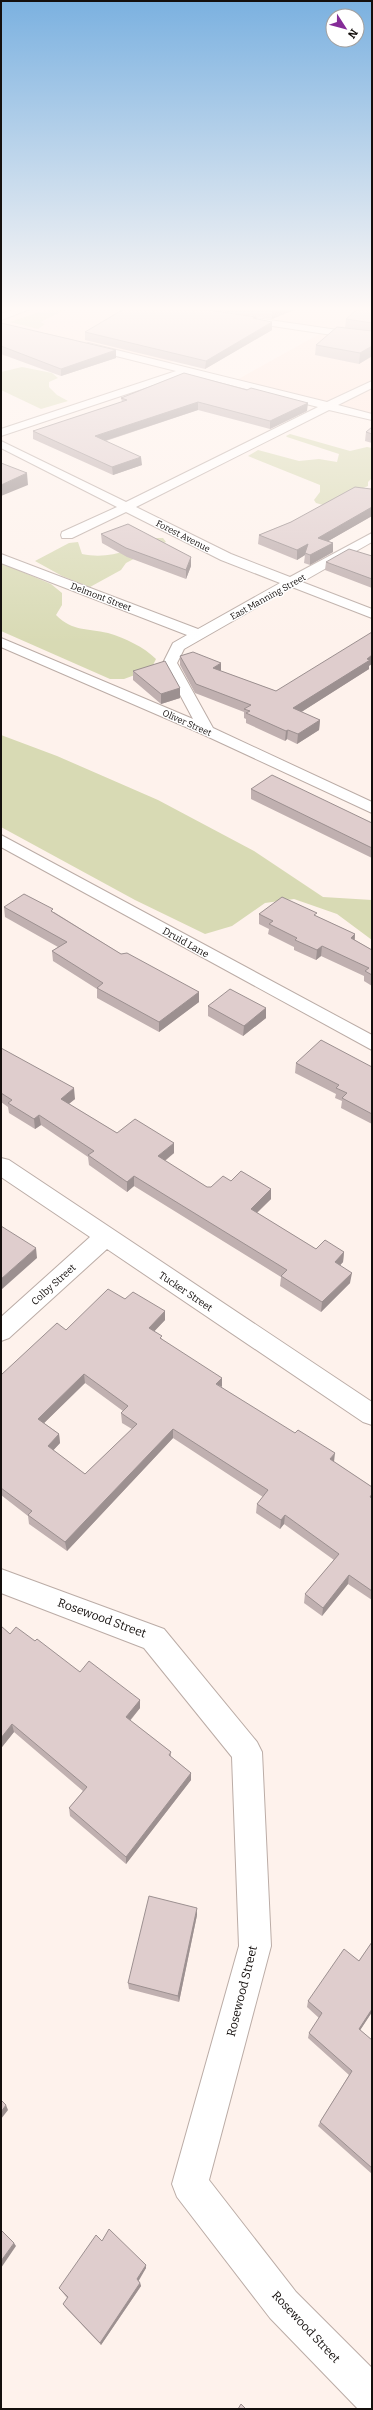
<svg xmlns="http://www.w3.org/2000/svg" width="373" height="2410" font-family="Bitter,serif">
	<style>
		.built { fill: #fee6dc }
		.green { fill: #d8dab4 }
		.lines { fill: none; stroke-linecap: round; stroke-linejoin: round }
		.minor-casing { stroke: #bbaca6; stroke-width: 2 }
		.tertiary-casing { stroke: #bbaca6; stroke-width: 2 }
		.primary-casing { stroke: #bbaca6; stroke-width: 2 }
		.minor { fill: #fff; fill-rule: evenodd }
		.tertiary { fill: #fff; fill-rule: evenodd }
		.primary { fill: #fff; fill-rule: evenodd }
		.wall { fill: #c0b0b0; fill-rule: evenodd }
		.shaded-wall { fill: #9c9090 }
		.building { fill: #dfcdcd; stroke: #9c9090; fill-rule: evenodd }
		.labels { text-anchor: middle; stroke-width: 3; stroke-linejoin: round; paint-order: stroke }
		.far-street-label { font-size: 9px; fill: #140f0d; stroke: #fff }
		.street-label { font-size: 10px; fill: #140f0d; stroke: #fff }
		.near-street-label { font-size: 12px; fill: #140f0d; stroke: #fff }
	</style>
	<rect width="100%" height="100%" fill="#fef2ec"/>
	<path class="built" d="M1 306H372V417L233 382 323 332 245 319 165 366 58 338 1 357Z"/>
	<path class="green" d="M57 306H74L40 322 45 324 38 329 10 322Z
		M22 367 52 373 58 378 49 382V387L57 395 68 401 41 409 1 390V372Z
		M290 434 350 451 367 447 372 448V478L368 482V486L323 505 316 503 314 500 320 492V485L248 456 258 450 299 461 319 459 337 462 339 454 287 437 286 436Z
		M157 538H163L166 542 126 563 121 570 90 587 62 576 35 561 69 543 78 542 82 554C110 560 132 549 157 538Z
		M1 563 51 584 62 593V605L56 615C73 632 87 628 108 633 125 638 144 647 156 659L151 669 124 679H110L1 631Z
		M1 735 57 756 158 800 254 851 323 897 372 900V940L337 914 294 899 265 903 232 926 205 934 135 900 1 827Z"/>
	<g class="lines">
		<defs>
			<path id="minor" d="M88 343 327 402 372 381V388L338 405 372 414V420L329 410 136 507 231 554 290 577 372 533V542L302 582 372 609V618L292 587 184 649 177 663 213 728 372 802V813L202 734 1 647V638L193 719 163 663 173 643 187 635 1 563V554L198 629 280 583 221 560 126 512 72 538H62L61 535 62 532 117 507 1 448V441L126 502 318 407 187 374 1 436V429L176 371 84 348 83 346Z
				M1 835 372 1035V1050L1 847Z
				M1 1158 9 1160 372 1402V1425L363 1422 107 1249 9 1338 1 1341V1317L90 1237 1 1177Z
				M1 1569 164 1629 257 1742 262 1752 271 1946 209 2180 296 2292 372 2368V2409H358L270 2318 177 2197 172 2184 239 1946 232 1757 144 1648 1 1593Z"/>
			<path id="tertiary" d="M242 316 372 335V341L239 321 237 319Z"/>
			<path id="primary" d="M23 306H38L1 320V314Z"/>
		</defs>
		<use href="#minor" class="minor-casing"/>
		<use href="#tertiary" class="tertiary-casing"/>
		<use href="#primary" class="primary-casing"/>
		<use href="#minor" class="minor"/>
		<use href="#tertiary" class="tertiary"/>
		<use href="#primary" class="primary"/>
	</g>
	<path class="wall" d="M188 306H304L272 319Z
		M372 306V356L371 357 359 364 315 355 316 345 345 328 346 319Z
		M256 317V319L272 330 205 369 85 340V332Z
		M1 323 116 350V358L61 376 1 354Z
		M184 373 307 411 270 429 198 410 106 441 142 465 113 475 33 439V431L122 402 121 398Z
		M372 427V443L365 441 366 432Z
		M371 489 372 516 328 541 333 543V552L310 565 304 563 305 555 297 560 258 544 259 535 291 522Z
		M101 534 191 566 186 579 127 557 102 543Z
		M372 556V588L325 570 326 562Z
		M180 656 276 691 369 666V669L301 712 320 720 319 730 297 744 287 739 285 741 246 723V719L244 718V712L195 693 180 665Z
		M133 671 180 688V698L161 704 133 680Z
		M251 789 372 823V858L251 799Z
		M4 907 54 912 121 954 199 992V1002L159 1032 97 998V989L53 961 52 951 58 947 5 917Z
		M259 914 316 916 355 934V940L372 950V986L364 981V976L321 956 316 960 294 950V947L268 934 269 929 259 924Z
		M208 1006 266 1008V1018L243 1036 208 1016Z
		M1 1048 75 1099 69 1104 117 1133 174 1153 165 1161 207 1187H211L231 1181 271 1189V1199L257 1213 316 1249 344 1252 343 1262 340 1265 350 1283 321 1312 280 1286 281 1277 134 1186 127 1192 89 1165 88 1157 41 1125 35 1129 9 1113 8 1107 1 1102Z
		M296 1063 372 1067V1124L341 1108 342 1101 335 1098 336 1094 295 1073Z
		M125 1299 165 1320 154 1331 162 1339 221 1387 372 1487V1600L348 1584 322 1616 304 1603 305 1594 334 1560 284 1524 280 1529 256 1513 257 1504 263 1497 173 1438 67 1551 29 1524 28 1516 1 1495V1375L66 1330ZM85 1383 123 1411 121 1413 122 1423 132 1429 85 1474 53 1450 60 1443 59 1434 44 1423Z
		M1 1626 10 1634 35 1641 80 1672 140 1700V1708L130 1721 171 1752V1757L191 1773V1780L126 1864 70 1816 69 1808 83 1791 14 1732 2 1747 1 1746Z
		M197 1915 179 2002 129 1989 128 1983Z
		M372 1942V2012L360 2030 372 2040V2174L318 2126 320 2122 349 2075 308 2038 309 2033 319 2018 307 2007 308 2001 359 1961Z
		M102 2241 146 2268 138 2280 140 2283 141 2286 101 2345 65 2307 63 2304 67 2298 59 2288Z"/>
	<path class="shaded-wall" d="M285 306H304L272 319V311Z
		M272 322V330L205 369 206 361Z
		M372 346V356L359 364 360 353Z
		M116 350V358L61 376V369Z
		M198 402V410L95 444V436Z
		M308 403 307 411 270 429V421Z
		M141 457 142 465 113 475 112 467Z
		M27 473 28 485 1 496V485Z
		M372 507V516L318 547V538Z
		M333 543V552L310 565V555Z
		M308 544 305 555 297 560V550Z
		M191 557V566L186 579V570Z
		M372 655V664L369 666V669L292 718 293 708Z
		M221 663V672L213 668Z
		M180 688V698L161 704V694Z
		M320 720 319 730 297 744 298 734Z
		M288 730 287 739 285 741 286 731Z
		M355 934 354 944 351 938Z
		M322 946 321 956 316 960 317 950Z
		M199 992V1002L159 1032V1022Z
		M266 1008V1018L243 1036 244 1026Z
		M74 1088 75 1099 62 1109 61 1099Z
		M39 1115 41 1125 35 1129 34 1119Z
		M174 1143V1153L158 1166V1156Z
		M134 1176V1186L127 1192V1182Z
		M271 1189V1199L250 1219 251 1209Z
		M36 1248 37 1258 1 1290V1279Z
		M344 1252 343 1262 334 1272 335 1262Z
		M352 1273 350 1283 321 1312 322 1302Z
		M165 1311V1320L149 1337V1328Z
		M84 1374 85 1383 39 1428 38 1419Z
		M222 1378V1387L216 1384Z
		M173 1429V1438L67 1551 65 1542Z
		M59 1434 60 1443 49 1455 48 1446Z
		M335 1453 334 1462 330 1459Z
		M285 1515 284 1524 280 1529 281 1520Z
		M349 1575 348 1584 322 1616 323 1608Z
		M140 1700V1708L126 1725V1717Z
		M12 1724 14 1732 2 1747 1 1743V1738Z
		M191 1773V1780L126 1864V1857Z
		M197 1908V1915L179 2002 178 1996Z
		M372 2009V2012L357 2035 359 2029Z
		M6 2105 8 2110 1 2119V2112Z
		M14 2243 16 2246 1 2268V2261Z
		M146 2265V2268L138 2282 137 2279Z
		M140 2283 141 2286 101 2345 100 2343Z"/>
	<path class="building" d="M129 306H180L256 317 253 318 272 322 206 361 85 332Z
		M240 306H285L272 311Z
		M361 306H372V323L346 319Z
		M1 323 116 350 61 369 1 346Z
		M337 327 372 331V346L360 353 316 345Z
		M184 373 247 390 251 388 308 403 270 421 198 402 95 436 141 457 112 467 33 431 127 400 121 398Z
		M372 427V434L366 432Z
		M1 463 27 473 1 485Z
		M355 487 371 489H372V507L318 538 333 543 310 555 305 553 308 544 297 550 259 535 291 522Z
		M128 524 191 557 186 570 126 548 101 534Z
		M349 549 372 556V579L326 562Z
		M372 632V655L367 659 370 660 293 708 320 720 298 734 288 730 286 731 246 713 250 711 244 709 251 705 196 684 180 656 193 652 221 663 213 668 276 691Z
		M165 661 180 688 161 694 133 671Z
		M272 775 372 823V848L251 789Z
		M24 894 53 909 51 911 121 954 127 953 199 992 159 1022 97 988 103 983 52 951 67 942 4 907Z
		M282 897 317 913 314 915 355 934 351 938 372 950V975L365 971 369 968 322 946 317 950 295 940 297 938 269 924 273 921 259 914Z
		M230 989 266 1008 244 1026 208 1006Z
		M321 1040 372 1067V1114L342 1098 347 1093 336 1088 339 1085 296 1063Z
		M1 1048 74 1088 61 1099 117 1133 135 1119 174 1143 158 1156 207 1187H211L223 1176 231 1181 241 1171 271 1189 251 1209 316 1249 325 1240 344 1252 335 1262 352 1273 322 1302 281 1276 287 1270 134 1176 127 1182 88 1155 94 1151 39 1115 34 1119 8 1103 12 1100 1 1093Z
		M1 1226 36 1248 1 1279Z
		M108 1289 125 1299 133 1292 165 1311 149 1328 162 1336 160 1338 222 1378 216 1384 295 1433 298 1430 335 1453 330 1459 372 1487V1494L370 1497 372 1498V1591L349 1575 323 1608 305 1594 339 1554 285 1515 281 1520 257 1504 268 1490 173 1429 65 1542 28 1515 32 1511 1 1488V1375L57 1323 66 1330ZM84 1374 128 1406 121 1413 137 1424 85 1474 48 1446 59 1434 38 1419Z
		M1 1626 10 1634 16 1627 35 1641 37 1639 80 1672 89 1661 140 1700 126 1717 171 1752 169 1755 191 1773 126 1857 69 1808 87 1787 12 1724 1 1738Z
		M149 1896 197 1908 178 1996 128 1983Z
		M372 1942V2009L359 2029 372 2040V2168L320 2122 352 2071 309 2033 322 2013 308 2001 344 1949 359 1961Z
		M1 2100 6 2105 1 2112Z
		M109 2229 146 2265 137 2279 140 2283 100 2343 63 2304 68 2297 59 2288 96 2235 102 2241Z
		M1 2230 14 2243 1 2261Z
		M241 2404 246 2409H238Z"/>
	<linearGradient id="sky" x2="0" y2="1"><stop stop-color="#7bb1e0"/><stop offset="0.48" stop-color="#fff9f6"/><stop offset="1" stop-color="#fff9f6" stop-opacity="0"/></linearGradient>
	<rect width="373" height="643" fill="url(#sky)"/>
	<g class="labels">
		<g class="far-street-label">
			<text transform="translate(183 536) rotate(27)" y="3">Forest Avenue</text>
			<text transform="translate(101 597) rotate(21)" y="3">Delmont Street</text>
			<text transform="translate(268 597) rotate(-29)" y="3">East Manning Street</text>
			<text transform="translate(187 723) rotate(24)" y="3">Oliver Street</text>
		</g>
		<g class="street-label">
			<text transform="translate(186 942) rotate(29)" y="4">Druid Lane</text>
			<text transform="translate(53 1284) rotate(-42)" y="4">Colby Street</text>
			<text transform="translate(186 1291) rotate(34)" y="4">Tucker Street</text>
		</g>
		<g class="near-street-label">
			<text transform="translate(102 1618) rotate(20)" y="4">Rosewood Street</text>
			<text transform="translate(242 1991) rotate(-76)" y="4">Rosewood Street</text>
			<text transform="translate(306 2327) rotate(47)" y="4">Rosewood Street</text>
		</g>
	</g>
	<rect width="373" height="2410" fill="none" stroke="#140f0d" stroke-width="4"/>
	<g transform="translate(345 28) rotate(126)"><circle r="19" fill="#ffffff" stroke="#a19f9e"/>
	<path d="M0-3L7 15L0 10L-7 15Z" fill="#852c98"/>
	<text y="-6" font-size="11" font-weight="bold" text-anchor="middle" fill="#140f0d">N</text>
	</g>
</svg>
